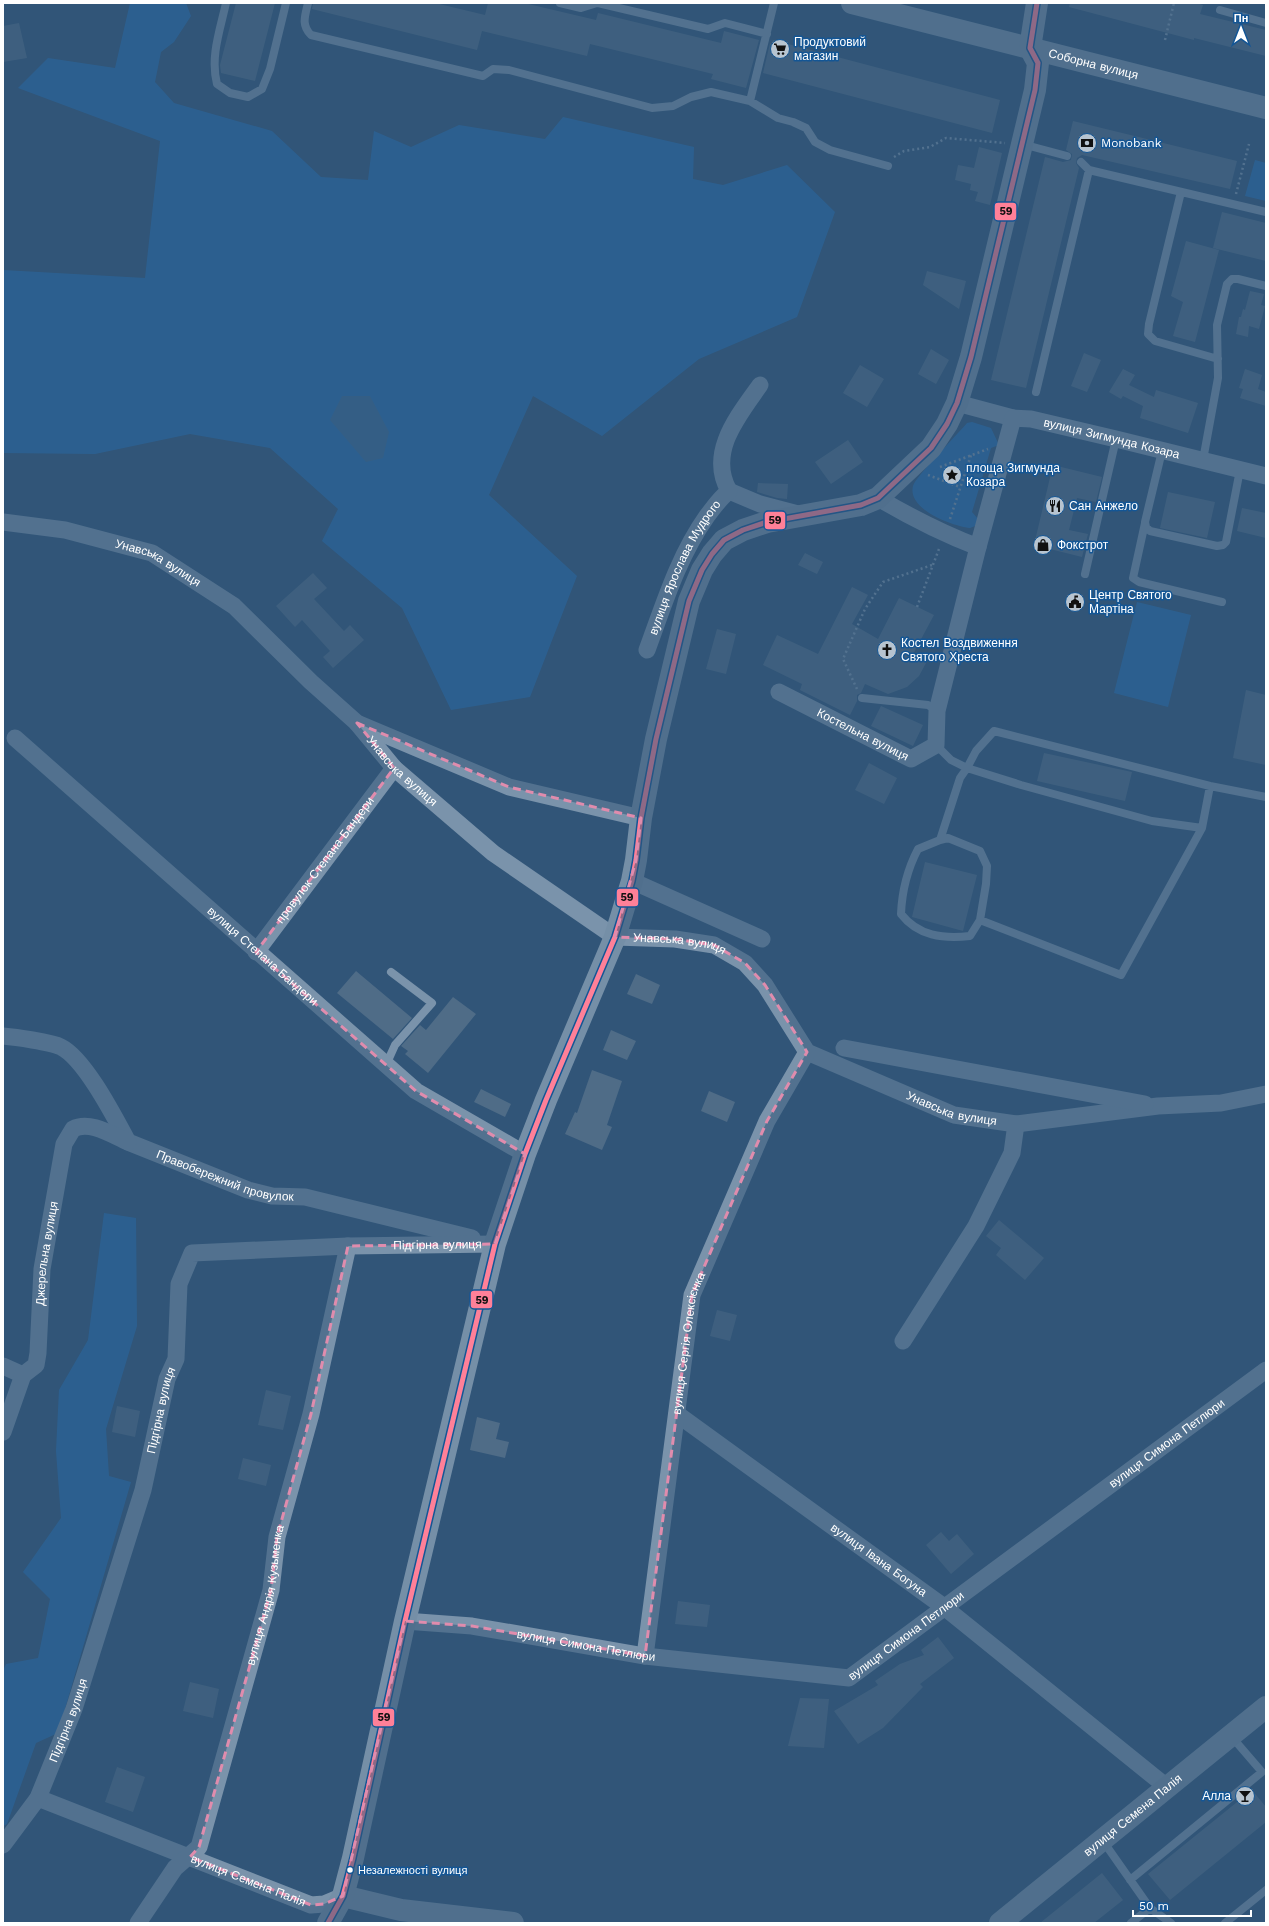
<svg xmlns="http://www.w3.org/2000/svg" width="1269" height="1926" font-family="'Work Sans',sans-serif">
	<style>
		.green { fill: #276cac }
		.water { fill: #396894 }
		.building { fill: #4f6c87 }
		.lines { fill: none; stroke-linecap: round; stroke-linejoin: round }
		.path { stroke: #7a93ab; stroke-width: 2.5; stroke-dasharray: 2 3; stroke-linecap: butt }
		.lane { stroke: #7a93ab; stroke-width: 8 }
		.street { stroke: #7a93ab; stroke-width: 17 }
		.secondary { stroke: #758fa7; stroke-width: 22 }
		.bus-1-casing { stroke: #145695; stroke-width: 8 }
		.bus-1 { stroke: #ff8098; stroke-width: 5 }
		.marked { fill: none; stroke: #e08cad; stroke-width: 3; stroke-dasharray: 8 5; stroke-linejoin: round }
		.bus-dot { fill: #fff; stroke: #145695; stroke-width: 1.5 }
		.labels { text-anchor: middle; stroke-width: 3; stroke-linejoin: round; paint-order: stroke }
		.bus-label { font-size: 11px; fill: #fff; stroke: #145695; text-anchor: start }
		.poi-label { font-size: 12px; fill: #fff; stroke: #145695; text-anchor: start }
		.street-label { font-size: 12px; fill: #fff; stroke: #145695 }
		.line-badge { stroke: #145695; stroke-width: 1.5 }
		.pale-badge-label { font-size: 11px; text-anchor: middle; font-weight: bold; fill: #111 }
	</style>
	<rect width="100%" height="100%" fill="#315578"/>
	<path class="green" d="M130 3H186L191 16 174 42 161 52 155 82 174 103 272 131 321 177 368 180 374 131 411 147 459 125 545 139 563 117 694 147 693 179 723 185 787 165 835 212 797 317 699 359 602 436 533 396 489 495 577 576 530 697 451 710 402 608 322 541 338 509 270 448 190 434 95 454 3 453V270L145 278 160 141 18 88 48 58 115 68Z
		M1255 160 1266 163V201L1245 196Z
		M972 422 991 428 999 445 991 448 972 512 978 519 975 526 970 528C953 526 907 510 913 486 916 476 958 434 967 423Z
		M1137 602 1191 615 1168 707 1114 693Z
		M104 1213 136 1218 137 1326 106 1429 109 1476 131 1482 58 1733 36 1743 7 1824 3 1826V1671L6 1664 38 1658 50 1599 23 1572 61 1518 56 1451 59 1390 88 1340Z"/>
	<path class="water" d="M342 396H370L389 432 383 458 366 462 330 420Z"/>
	<path class="building" d="M236 3H275L255 81 221 73 220 65Z
		M313 3H435L485 15 488 3H524L596 20 598 13 721 43 724 31 759 40 746 88 711 79 713 74 590 44 587 56 482 31 477 50 312 9Z
		M1070 3H1196L1203 5 1200 14 1266 30V56L1194 38V40L1069 7Z
		M19 23 27 58 3 62V26Z
		M773 40 1000 100 992 133 763 73 770 43 772 44Z
		M1073 121 1237 161 1230 189 1082 155 1077 158 1076 163 1079 168 1026 388 991 380 1045 157 1063 162 1071 160 1072 154 1066 150Z
		M979 147 1002 153 990 205 975 201 978 192 970 190 971 184 955 180 958 165 974 168Z
		M1222 212 1266 223V261L1213 248Z
		M1186 241 1219 250 1195 342 1173 336 1183 302 1171 296Z
		M927 271 966 281 959 309 923 285Z
		M1250 291 1264 294 1261 305 1265 306 1259 329 1249 326 1248 337 1236 334 1239 317H1241L1243 309 1245 310Z
		M931 349 949 360 936 384 918 374Z
		M1084 353 1101 360 1087 392 1071 386Z
		M860 365 884 379 867 407 843 393Z
		M1123 369 1135 375 1129 385 1154 397 1156 390 1198 403 1188 433 1140 418 1143 406 1123 396 1121 399 1109 392Z
		M1245 369 1262 375 1258 389 1266 392V406L1240 398 1243 389 1239 388Z
		M848 440 863 462 831 484 815 462Z
		M1053 465 1102 477 1096 502 1077 498 1069 530 1088 534 1082 557 1034 545Z
		M758 483 788 484 787 499 777 498 757 492Z
		M1168 492 1215 502 1207 538 1160 528Z
		M1242 508 1266 513V538L1237 531Z
		M805 553 823 562 817 574 798 565Z
		M313 573 327 588 314 599 344 631 350 625 364 640 333 668 323 657 330 651 302 620 295 627 276 606Z
		M852 587 868 595 852 624 878 639 899 598 934 615 912 656 926 663 919 676 907 687 888 694 865 684 861 693 857 695V701L850 715 800 690 802 684 763 665 777 635 818 654Z
		M717 629 736 634 726 674 706 669Z
		M1246 690 1266 695V765L1233 758Z
		M881 706 923 725 913 746 871 726Z
		M1044 753 1132 772 1125 801 1037 781Z
		M869 763 897 778 884 804 855 790Z
		M925 862 977 875 963 931 912 917Z
		M356 971 412 1018 393 1039 337 993Z
		M636 974 660 985 652 1004 627 994Z
		M453 997 476 1014 428 1073 405 1054 408 1051 401 1046 420 1025 426 1030Z
		M611 1030 636 1041 627 1060 603 1050Z
		M592 1070 622 1081 607 1125 612 1127 602 1150 565 1134 575 1112 577 1113Z
		M481 1089 511 1104 505 1117 474 1102Z
		M709 1091 735 1102 727 1122 701 1111Z
		M999 1220 1044 1258 1025 1280 996 1255 1001 1248 986 1236Z
		M717 1310 737 1315 730 1341 710 1336Z
		M266 1390 291 1396 283 1430 258 1425Z
		M117 1406 140 1411 135 1437 112 1432Z
		M477 1417 500 1423 496 1439 509 1442 505 1458 470 1450Z
		M243 1458 271 1465 266 1486 238 1479Z
		M941 1532 949 1541 957 1534 974 1554 951 1574 926 1545Z
		M678 1601 710 1605 707 1627 675 1624Z
		M938 1637 954 1658 920 1684 923 1687 883 1728 858 1744 834 1711 878 1685 875 1681 900 1664 924 1655 921 1650Z
		M190 1682 219 1689 213 1718 183 1711Z
		M800 1698 829 1699 824 1748 788 1746Z
		M117 1767 145 1777 133 1812 105 1802Z
		M1252 1790 1266 1807V1822L1170 1900 1148 1874Z
		M1102 1873 1123 1900 1094 1923H1040Z"/>
	<g class="lines">
		<path class="path" d="M1165 40 1174 3
			M894 157 904 151 930 147 946 138 1005 143
			M1236 194 1249 144
			M940 467 988 449
			M928 475 960 487
			M950 519 971 455
			M917 607 939 549
			M857 689 843 659 865 609 883 582 932 565"/>
		<path class="lane" d="M226 3C220 30 210 57 217 84L230 93 248 97 262 89 270 69 286 3
			M308 3C305 16 301 25 311 35L483 76 493 69 509 70 652 108 673 106 691 97 711 92 750 101 778 118 793 122 806 128 815 142 830 150 888 166
			M560 3 581 8 597 3
			M598 3 708 29 725 23 767 34
			M1220 10 1266 23
			M750 101 774 3
			M1022 144 1067 156
			M1081 162 1089 170 1266 212
			M1181 192 1149 324 1148 334 1155 341 1218 359
			M1036 392 1089 170
			M1162 451 1145 522 1146 527 1150 531 1217 546 1223 545 1226 542 1240 470
			M1203 460 1218 378 1217 325 1227 284 1232 279H1238L1266 286
			M1145 523 1133 578 1139 582 1222 602
			M1085 574 1116 439
			M862 698 928 705 937 711
			M936 745 951 760 967 768 960 778 940 840 918 849C907 870 902 890 901 914 918 936 943 939 970 936L980 920 986 884 987 866 980 851 948 838 940 840
			M1202 828 1152 821 1021 785 967 768 976 751 994 731 1210 786 1266 797
			M980 920 1121 975 1202 828 1210 786
			M386 1065 395 1045 432 1003 391 972
			M1103 1841 1150 1908
			M1130 1880 1262 1772 1231 1736
			M1131 1923 1150 1908 1171 1923
			M1225 1923 1266 1890"/>
		<g class="street">
			<path id="s1" d="M957 403 1013 418 1031 419 1116 439 1266 476"/>
			<path d="M729 491 760 504 798 514"/>
			<path d="M878 498C912 518 941 533 978 547L1013 418"/>
			<path id="s2" d="M3 522 65 530 152 553 234 606 311 682 357 723 509 787 641 818"/>
			<path id="s3" d="M647 650C664 604 678 557 707 516 714 507 720 498 729 491 707 452 739 415 760 385"/>
			<path id="s4" d="M779 692 911 759 936 745 937 711 978 547"/>
			<path id="s5" d="M357 723 394 768 493 853 615 937 675 939 714 945 745 963 765 985 807 1052 954 1115 1016 1124 1158 1106 1221 1103 1266 1094"/>
			<path id="s6" d="M15 738 416 1091 525 1154"/>
			<path d="M632 881 762 939"/>
			<path id="s7" d="M256 952 394 768"/>
			<path id="s8" d="M3 1036C14 1037 51 1042 61 1047 85 1059 115 1118 128 1142L248 1190 272 1196 305 1197 472 1238"/>
			<path d="M844 1048 1145 1104"/>
			<path d="M903 1341 976 1226 1012 1153 1016 1124"/>
			<path d="M3 1366 23 1375"/>
			<path id="s9" d="M677 1414 944 1607 1168 1788"/>
			<path id="s10" d="M3 1432 23 1375 36 1365 38 1353 42 1269 64 1144 73 1129C90 1120 112 1135 128 1142"/>
			<path id="s11" d="M405 1621 472 1626 645 1656 849 1678 1266 1370"/>
			<path id="s12" d="M645 1656 692 1295 767 1121 807 1052"/>
			<path id="s13" d="M38 1798 311 1905 324 1904 343 1896"/>
			<path id="s14" d="M3 1845 38 1798 74 1709 115 1579 143 1490 167 1379 176 1359 179 1284 192 1253 348 1246 495 1244"/>
			<path id="s15" d="M138 1923 175 1868 199 1847 271 1590 277 1537 311 1414 348 1246"/>
		</g>
		<g class="secondary">
			<path id="s16" d="M852 3 1266 108"/>
			<path d="M343 1896 401 1910 513 1923"/>
			<path d="M328 1923 343 1896 353 1858 405 1621 495 1244 525 1154 546 1100 615 937 632 881 636 860 641 818 656 739 689 601 702 570 712 554 724 540 743 530 767 522 861 505 878 498 931 448 947 424 957 403 971 357 1035 90 1038 63 1030 48 1037 3"/>
			<path id="s17" d="M1000 1923 1266 1707"/>
		</g>
		<defs>
			<path id="bus-1" d="M328 1923 343 1896 353 1858 405 1621 495 1244 525 1154 546 1100 615 937 632 881 636 860 641 818 656 739 689 601 702 570 712 554 724 540 743 530 767 522 861 505 878 498 931 448 947 424 957 403 971 357 1035 90 1038 63 1030 48 1037 3"/>
		</defs>
		<use href="#bus-1" class="bus-1-casing"/>
		<use href="#bus-1" class="bus-1"/>
	</g>
	<path d="M0 0H1269V1926H0ZM357 723 509 787 641 818 636 860 615 937 675 939 714 945 745 963 765 985 807 1052 767 1121 692 1295 645 1656 472 1626 405 1621 343 1896 324 1904 311 1905 190 1857 199 1847 271 1590 277 1537 311 1414 348 1246 495 1244 525 1154 416 1091 256 952 394 768Z" fill="#315578" fill-opacity=".55" fill-rule="evenodd"/>
	<path class="marked" d="M357 723 509 787 641 818 636 860 615 937 675 939 714 945 745 963 765 985 807 1052 767 1121 692 1295 645 1656 472 1626 405 1621 343 1896 324 1904 311 1905 190 1857 199 1847 271 1590 277 1537 311 1414 348 1246 495 1244 525 1154 416 1091 256 952 394 768Z"/>
	<defs>
		<symbol id="supermarket-disc" viewBox="-11 -11 22 22"><circle r="9.5" fill="#b7c4d0" stroke="#145695"/><path d="M-6-5.5h2.5l.6 2H6L4.5 2H-2.5L-4.4-4H-6ZM-1.5 3.2a1.3 1.3 0 1 0 .1 0ZM3 3.2a1.3 1.3 0 1 0 .1 0Z" fill="#111"/></symbol>
		<symbol id="bank-disc" viewBox="-11 -11 22 22"><circle r="9.5" fill="#b7c4d0" stroke="#145695"/><path d="M-6-4H6V4H-6ZM0-2.3a2.3 2.3 0 1 0 0 4.6a2.3 2.3 0 1 0 0-4.6Z" fill="#111"/></symbol>
		<symbol id="sight-disc" viewBox="-11 -11 22 22"><circle r="9.5" fill="#b7c4d0" stroke="#145695"/><path d="M0-6L1.8-2.2L6-1.7L2.9 1.2L3.7 5.4L0 3.3L-3.7 5.4L-2.9 1.2L-6-1.7L-1.8-2.2Z" fill="#111"/></symbol>
		<symbol id="restaurant-disc" viewBox="-11 -11 22 22"><circle r="9.5" fill="#b7c4d0" stroke="#145695"/><path d="M-5-6h1v4h1v-4h1v4h1v-4h1v5L-1.5 .5V6h-2V.5L-5-1ZM5-6V6H3V1.5H1.5Q1.5-4 5-6Z" fill="#111"/></symbol>
		<symbol id="shop-disc" viewBox="-11 -11 22 22"><circle r="9.5" fill="#b7c4d0" stroke="#145695"/><path d="M-5-2.5h2.3a2.7 3.5 0 0 1 5.4 0H5L5.5 6h-11ZM-1.5-2.5h3a1.5 2.3 0 0 0-3 0Z" fill="#111"/></symbol>
		<symbol id="civic-disc" viewBox="-11 -11 22 22"><circle r="9.5" fill="#b7c4d0" stroke="#145695"/><path d="M-.6-6.5H3V-4.5H.6V-3L4-1V1h2V6H-6V1h2V-1L-.6-3ZM-1.2 2.5V6h2.4V2.5Z" fill="#111"/></symbol>
		<symbol id="church-disc" viewBox="-11 -11 22 22"><circle r="9.5" fill="#b7c4d0" stroke="#145695"/><path d="M-1.2-6h2.4v3.5h3.3v2.4h-3.3V6h-2.4V-.1h-3.3v-2.4h3.3Z" fill="#111"/></symbol>
		<symbol id="bar-disc" viewBox="-11 -11 22 22"><circle r="9.5" fill="#b7c4d0" stroke="#145695"/><path d="M-6-5H6L.8 .8V4.5H3.5V6h-7V4.5H-.8V.8Z" fill="#111"/></symbol>
	</defs>
	<g fill-rule="evenodd">
		<use href="#supermarket-disc" x="769" y="38" width="22" height="22"/>
		<use href="#bank-disc" x="1076" y="132" width="22" height="22"/>
		<use href="#sight-disc" x="941" y="464" width="22" height="22"/>
		<use href="#restaurant-disc" x="1044" y="495" width="22" height="22"/>
		<use href="#shop-disc" x="1032" y="534" width="22" height="22"/>
		<use href="#civic-disc" x="1064" y="591" width="22" height="22"/>
		<use href="#church-disc" x="876" y="639" width="22" height="22"/>
		<use href="#bar-disc" x="1234" y="1785" width="22" height="22"/>
	</g>
	<circle class="bus-dot" cx="350" cy="1870" r="3.5"/>
	<g class="labels">
		<g class="bus-label">
			<text x="358" y="1874">Незалежності вулиця</text>
		</g>
		<g class="poi-label">
			<text x="794" y="46">Продуктовий<tspan x="794" dy="14">магазин</tspan></text>
			<text x="1101" y="147">Monobank</text>
			<text x="966" y="472">площа Зигмунда<tspan x="966" dy="14">Козара</tspan></text>
			<text x="1069" y="510">Сан Анжело</text>
			<text x="1057" y="549">Фокстрот</text>
			<text x="1089" y="599">Центр Святого<tspan x="1089" dy="14">Мартіна</tspan></text>
			<text x="901" y="647">Костел Воздвиження<tspan x="901" dy="14">Святого Хреста</tspan></text>
			<text x="1231" y="1800" text-anchor="end">Алла</text>
		</g>
		<g class="street-label">
			<text dy="4" stroke="none"><textPath href="#s16" startOffset="249">Соборна вулиця</textPath></text>
			<text dy="4" stroke="none"><textPath href="#s1" startOffset="159">вулиця Зигмунда Козара</textPath></text>
			<text dy="4" stroke="none"><textPath href="#s2" startOffset="162">Унавська вулиця</textPath></text>
			<text dy="4" stroke="none"><textPath href="#s3" startOffset="91">вулиця Ярослава Мудрого</textPath></text>
			<text dy="4" stroke="none"><textPath href="#s4" startOffset="94">Костельна вулиця</textPath></text>
			<text dy="4" stroke="none"><textPath href="#s5" startOffset="66">Унавська вулиця</textPath></text>
			<text dy="4" stroke="none"><textPath href="#s7" startOffset="115">провулок Степана Бандери</textPath></text>
			<text dy="4" stroke="none"><textPath href="#s5" startOffset="402">Унавська вулиця</textPath></text>
			<text dy="4" stroke="none"><textPath href="#s6" startOffset="330">вулиця Степана Бандери</textPath></text>
			<text dy="4" stroke="none"><textPath href="#s5" startOffset="737">Унавська вулиця</textPath></text>
			<text dy="4" stroke="none"><textPath href="#s8" startOffset="280">Правобережний провулок</textPath></text>
			<text dy="4" stroke="none"><textPath href="#s14" startOffset="874">Підгірна вулиця</textPath></text>
			<text dy="4" stroke="none"><textPath href="#s10" startOffset="189">Джерельна вулиця</textPath></text>
			<text dy="4" stroke="none"><textPath href="#s12" startOffset="316">вулиця Сергія Олексієнка</textPath></text>
			<text dy="4" stroke="none"><textPath href="#s14" startOffset="466">Підгірна вулиця</textPath></text>
			<text dy="4" stroke="none"><textPath href="#s11" startOffset="843">вулиця Симона Петлюри</textPath></text>
			<text dy="4" stroke="none"><textPath href="#s9" startOffset="249">вулиця Івана Богуна</textPath></text>
			<text dy="4" stroke="none"><textPath href="#s15" startOffset="359">вулиця Андрія Кузьменка</textPath></text>
			<text dy="4" stroke="none"><textPath href="#s11" startOffset="519">вулиця Симона Петлюри</textPath></text>
			<text dy="4" stroke="none"><textPath href="#s11" startOffset="183">вулиця Симона Петлюри</textPath></text>
			<text dy="4" stroke="none"><textPath href="#s14" startOffset="142">Підгірна вулиця</textPath></text>
			<text dy="4" stroke="none"><textPath href="#s17" startOffset="171">вулиця Семена Палія</textPath></text>
			<text dy="4" stroke="none"><textPath href="#s13" startOffset="226">вулиця Семена Палія</textPath></text>
		</g>
	</g>
	<g class="line-badge">
		<rect x="994" y="202" width="23" height="19" rx="4" fill="#ff8098"/>
		<rect x="764" y="511" width="22" height="19" rx="4" fill="#ff8098"/>
		<rect x="616" y="888" width="23" height="19" rx="4" fill="#ff8098"/>
		<rect x="470" y="1290" width="23" height="19" rx="4" fill="#ff8098"/>
		<rect x="372" y="1708" width="23" height="19" rx="4" fill="#ff8098"/>
	</g>
	<g class="pale-badge-label">
		<text x="1006" y="215">59</text>
		<text x="775" y="524">59</text>
		<text x="627" y="901">59</text>
		<text x="482" y="1304">59</text>
		<text x="384" y="1721">59</text>
	</g>
	<rect width="1269" height="1926" fill="none" stroke="#ffffff" stroke-width="8"/>
	<g transform="translate(1241 28)" stroke="#145695" stroke-width="3" paint-order="stroke">
	<path d="M0-3L7 15L0 10L-7 15Z" fill="#ffffff"/>
	<text y="-6" font-size="11" font-weight="bold" text-anchor="middle" fill="#ffffff">Пн</text>
	</g>
	<path d="M1133 1910v6h118v-6" fill="none" stroke="#ffffff" stroke-width="2"/>
	<text x="1139" y="1910" font-size="12" fill="#ffffff" stroke="#145695" stroke-width="3" paint-order="stroke">50 m</text>
</svg>
